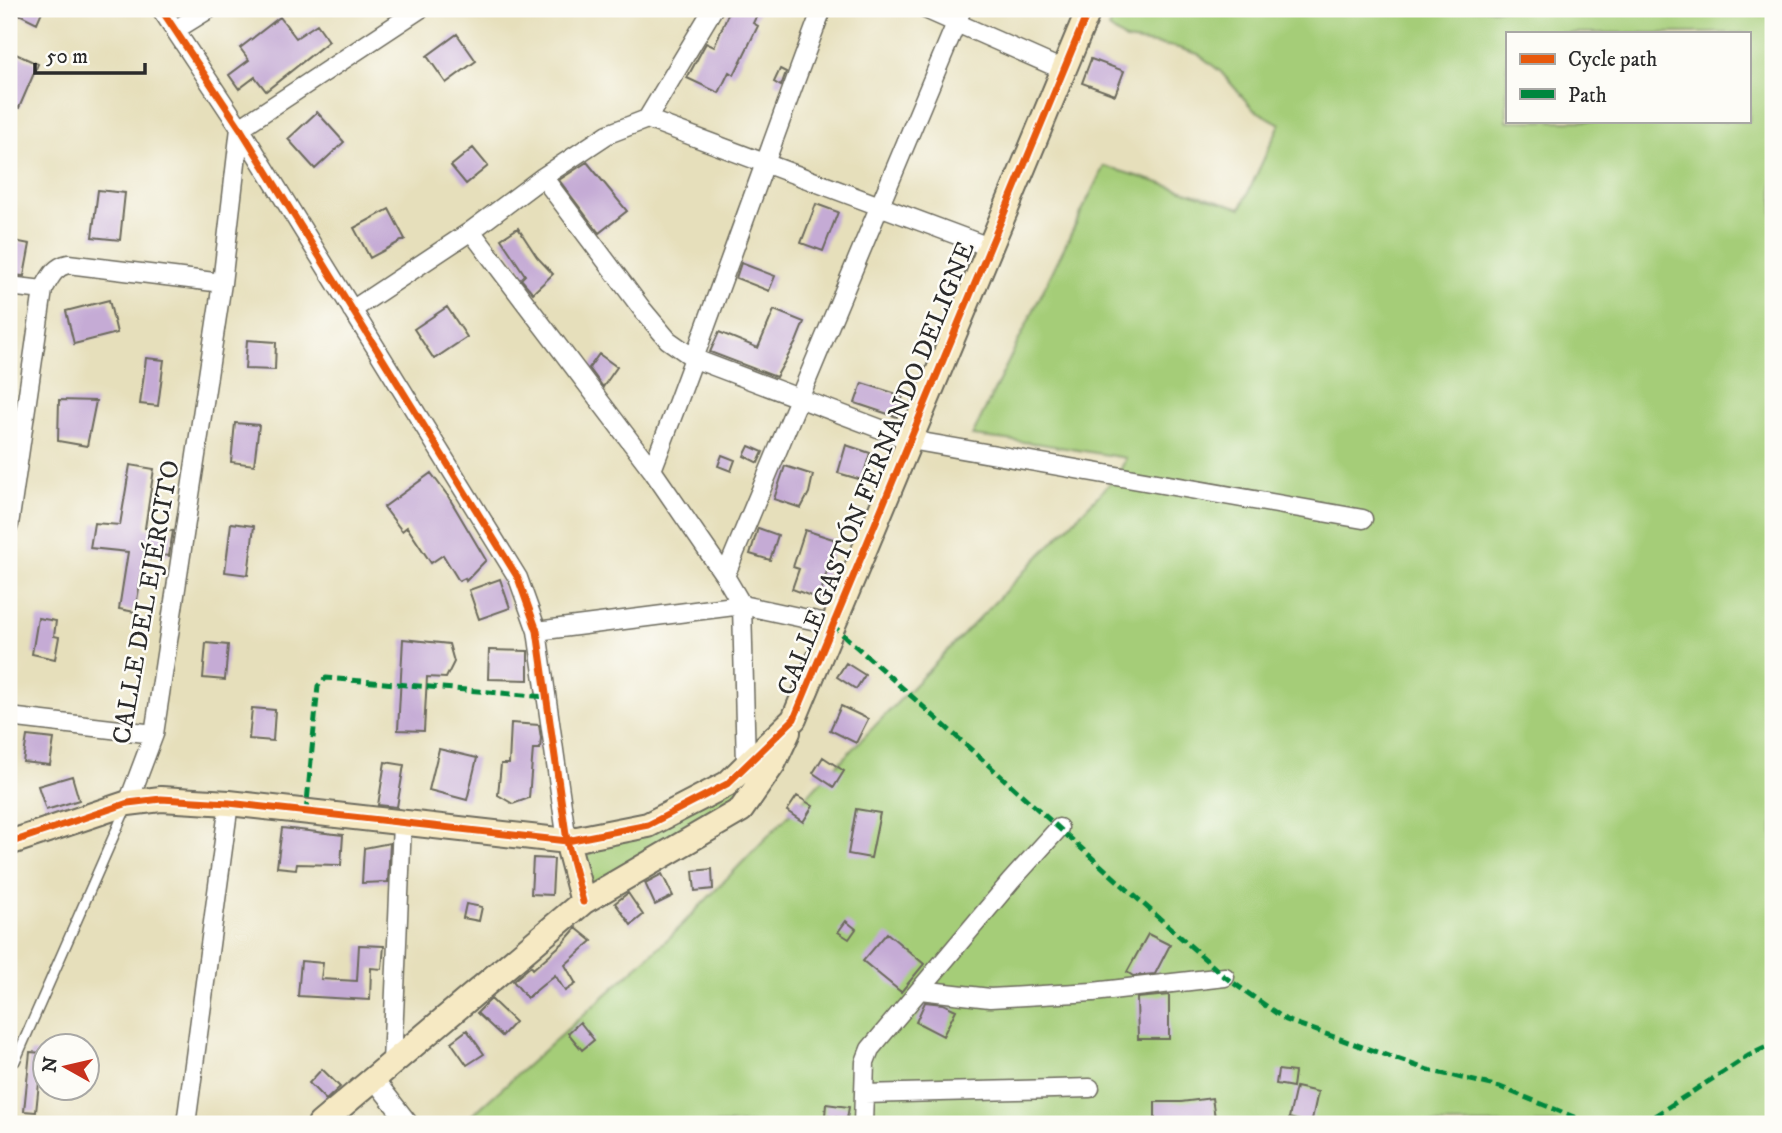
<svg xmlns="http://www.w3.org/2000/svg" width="1782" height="1133" font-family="'IM FELL DW Pica',serif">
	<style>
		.green { fill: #a5cd78; stroke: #687c52; stroke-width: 2; fill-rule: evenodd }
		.building { fill: #c5abd5 }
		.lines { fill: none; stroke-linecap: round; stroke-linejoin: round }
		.lane-casing { stroke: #6c6a5d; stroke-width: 12 }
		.street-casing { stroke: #6c6a5d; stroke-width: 21 }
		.secondary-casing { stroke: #6c6a5d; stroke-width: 28 }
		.lane { stroke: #fff; stroke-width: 9 }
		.street { stroke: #fff; stroke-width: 18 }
		.secondary { stroke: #f6e9c3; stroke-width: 24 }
		.quiet { stroke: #00873e; stroke-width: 5; stroke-dasharray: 10 5; stroke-linecap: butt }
		.cycleway-casing { stroke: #fdfcf7; stroke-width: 11 }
		.cycleway { stroke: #e8590c; stroke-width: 7 }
		.labels { text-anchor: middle; stroke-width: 5; stroke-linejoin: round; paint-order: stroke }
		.street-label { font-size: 26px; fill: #2b2b2b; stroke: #fdfcf7 }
	</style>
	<rect width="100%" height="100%" fill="#fdfcf7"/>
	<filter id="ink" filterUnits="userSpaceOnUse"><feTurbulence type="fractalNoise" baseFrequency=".0143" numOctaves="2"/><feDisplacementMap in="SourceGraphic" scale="14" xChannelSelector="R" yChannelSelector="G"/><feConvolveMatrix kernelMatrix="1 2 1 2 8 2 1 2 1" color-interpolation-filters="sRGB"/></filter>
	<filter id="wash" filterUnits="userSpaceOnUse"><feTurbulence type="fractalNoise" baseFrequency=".00686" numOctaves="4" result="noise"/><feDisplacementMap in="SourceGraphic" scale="28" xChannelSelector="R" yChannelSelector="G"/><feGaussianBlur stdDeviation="1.57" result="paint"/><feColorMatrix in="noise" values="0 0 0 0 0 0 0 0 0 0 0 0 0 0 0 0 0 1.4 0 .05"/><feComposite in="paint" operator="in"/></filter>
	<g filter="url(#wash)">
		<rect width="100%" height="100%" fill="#e6dfbb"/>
		<path class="green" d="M1117 9H1773V1124H462L671 936 1118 475 1126 458 1041 444 972 436 1104 166 1241 208 1280 124 1253 109 1221 72 1198 54 1175 47 1126 40 1109 28ZM1507 33H1749V121H1507Z
			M767 763 732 804 586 889 578 855 627 838Z"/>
		<g id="blocks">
			<path class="building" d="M9 9H43L37 23Z
				M730 9H760L753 23 758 26 734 75 729 72 719 93 687 78 706 43 714 47Z
				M280 17 296 38 317 24 329 41 266 91 255 77 239 89 229 75 249 60 240 48Z
				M457 34 476 61 446 83 427 56Z
				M9 51 38 64 19 108 9 104Z
				M1091 59 1124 71 1115 95 1082 83Z
				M780 69 786 72 781 86 774 82Z
				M317 112 344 142 315 169 288 139Z
				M473 148 488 166 466 184 451 166Z
				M587 162 627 211 599 233 559 180Z
				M98 190 125 193 120 240 92 237Z
				M816 204 838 212 823 251 801 243Z
				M389 209 405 239 370 258 354 228Z
				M518 228 537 257 553 274 533 293 521 279 525 275 501 239Z
				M9 240 30 244 24 276 9 275Z
				M741 263 775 276 769 291 736 278Z
				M109 300 117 333 74 344 66 311Z
				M447 307 467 337 434 359 414 329Z
				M774 310 804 322 796 342 776 377 710 352 719 332 758 348Z
				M247 340 276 342 275 370 245 369Z
				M599 354 617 367 603 387 589 368Z
				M146 358 164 360 158 406 140 404Z
				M862 383 903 396 897 417 855 403Z
				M59 400 96 401 87 446 58 441Z
				M235 423 259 425 254 465 231 462Z
				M846 445 870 453 862 480 838 473Z
				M749 446 763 452 758 463 744 456Z
				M722 455 735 460 731 471 718 466Z
				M130 465 154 469 145 528 173 531 169 556 145 553 135 612 119 609 128 552 90 548 94 523 120 525Z
				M785 466 813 475 809 493 801 508 774 499Z
				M431 473 448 496 486 560 466 581 465 578 459 581 443 555 431 563 407 527 402 531 384 507Z
				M231 523 254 526 248 575 225 572Z
				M758 528 778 535 770 560 750 554Z
				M805 530 836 540 819 599 792 589 799 569 793 567Z
				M500 579 510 608 479 619 469 590Z
				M38 618 56 621 54 636 59 637 55 659 32 654Z
				M403 639 449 644 454 662 446 678 427 677 424 731 398 730Z
				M206 643 228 645 225 680 203 678Z
				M489 650 528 651V680L488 679Z
				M846 663 865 675 856 689 837 677Z
				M841 706 868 719 856 743 830 730Z
				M252 708 275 710 273 741 249 739Z
				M511 723 539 725 541 738 540 749H533L529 798 513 804 498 795 501 764H509Z
				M27 736 54 739 50 765 23 762Z
				M439 749 477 758 467 800 429 790Z
				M823 757 844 771 834 787 813 773Z
				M385 762 404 765 397 807 378 805Z
				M72 776 79 800 46 810 38 786Z
				M797 796 813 806 803 822 787 811Z
				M856 809 880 813 871 858 848 854Z
				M282 828 343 835 341 865 297 864 296 869 277 867Z
				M390 843 388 882 362 883 364 848Z
				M533 858 554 859 552 895 531 894Z
				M712 869 713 889 695 891 693 871Z
				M662 874 673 896 655 905 645 883Z
				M628 893 643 915 631 925 615 903Z
				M466 904 482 907 479 921 463 918Z
				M846 921 856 929 849 939 838 932Z
				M576 928 592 941 565 965 576 984 565 991 555 975 527 998 513 981 531 966 533 969 563 943Z
				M887 933 924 964 901 992 863 961Z
				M1148 934 1170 945 1155 974 1133 976 1127 972Z
				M359 945 384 946 382 969 371 968 370 1000 298 996 301 961 323 963 321 979 357 981Z
				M1169 995V1039H1138L1137 998Z
				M491 999 515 1022 502 1036 477 1013Z
				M925 1002 943 1004 956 1010 943 1036 916 1022Z
				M580 1022 594 1040 582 1050 568 1033Z
				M467 1030 484 1054 467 1065 451 1042Z
				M30 1052 42 1053 36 1112 24 1111Z
				M322 1069 340 1087 326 1100 309 1083Z
				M1278 1070 1295 1072 1293 1087 1276 1084Z
				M1296 1087 1318 1092 1311 1124 1289 1118Z
				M1212 1098 1216 1124H1155V1102H1181Z
				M826 1104 849 1107 847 1119 825 1116Z"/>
		</g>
	</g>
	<g filter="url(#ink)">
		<use href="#blocks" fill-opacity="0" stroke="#6c6a5d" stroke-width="2"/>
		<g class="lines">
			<defs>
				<path id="lane" d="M15 1061 126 808"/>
				<path id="street" d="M161 9 240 128 518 578 537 631 567 841
					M925 9 1063 70
					M175 30 209 9
					M647 119 713 9
					M240 128 420 9
					M543 177 642 309 668 340 695 359 910 440 1363 519
					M471 231 652 470 725 576 742 605 746 765
					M9 286 43 290
					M352 310 471 231 543 177 608 134 647 119 989 247
					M652 470C711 317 764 162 822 9
					M9 525 43 290C50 278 54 267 68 264L222 283
					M725 576 962 9
					M537 631 742 605 831 624
					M9 717 154 734
					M128 803 154 734 222 283 240 128
					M920 990 990 998 1093 992 1225 977
					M392 1063 402 823
					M374 1079 409 1124
					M864 1094 1090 1088
					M186 1124 229 803
					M863 1124 865 1062 870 1049 1011 881 1059 828"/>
				<path id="secondary" d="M567 841 583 902
					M9 843 128 803 161 799 229 803 567 841 648 825 727 784 794 719 1089 9
					M320 1124 583 902 741 810 773 764 788 732"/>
			</defs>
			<use href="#lane" class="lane-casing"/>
			<use href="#street" class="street-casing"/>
			<use href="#secondary" class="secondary-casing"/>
			<use href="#lane" class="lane"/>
			<use href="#street" class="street"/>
			<use href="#secondary" class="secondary"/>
			<path class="quiet" d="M831 624 1225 977 1286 1020 1428 1070 1500 1087 1591 1124
				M306 813 318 686 326 678 547 697
				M1642 1124 1748 1056 1773 1044"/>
			<defs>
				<path id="cycleway" d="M161 9 240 128 518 578 537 631 567 841 583 902
					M9 843 128 803 161 799 229 803 567 841 648 825 727 784 794 719 1089 9"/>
			</defs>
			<use href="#cycleway" class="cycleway-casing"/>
			<use href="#cycleway" class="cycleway"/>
		</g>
	</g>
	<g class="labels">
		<g class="street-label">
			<text transform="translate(875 468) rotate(-68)" y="9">CALLE GASTÓN FERNANDO DELIGNE</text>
			<text transform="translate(145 602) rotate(-80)" y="9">CALLE DEL EJÉRCITO</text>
		</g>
	</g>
	<rect width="1782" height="1133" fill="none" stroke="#fdfcf7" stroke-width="35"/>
	<rect x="1506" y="32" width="245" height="91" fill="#fdfcf7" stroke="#a9a8a5" stroke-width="2"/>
	<rect x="1520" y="54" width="35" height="10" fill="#e8590c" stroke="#a9a8a5" stroke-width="2"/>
	<text x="1568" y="66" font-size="21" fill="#2b2b2b">Cycle path</text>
	<rect x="1520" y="89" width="35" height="10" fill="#00873e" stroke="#a9a8a5" stroke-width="2"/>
	<text x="1568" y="102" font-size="21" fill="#2b2b2b">Path</text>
	<g transform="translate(66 1067) rotate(278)"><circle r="33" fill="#fdfcf7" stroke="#a9a8a5" stroke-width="2"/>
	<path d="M0-5L12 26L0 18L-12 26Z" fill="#c8321e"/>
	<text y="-10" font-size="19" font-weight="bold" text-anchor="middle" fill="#2b2b2b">N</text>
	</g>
	<path d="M35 63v10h110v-10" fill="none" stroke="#2b2b2b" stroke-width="3.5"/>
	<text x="46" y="63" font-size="21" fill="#2b2b2b" stroke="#fdfcf7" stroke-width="5" paint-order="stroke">50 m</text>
</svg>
